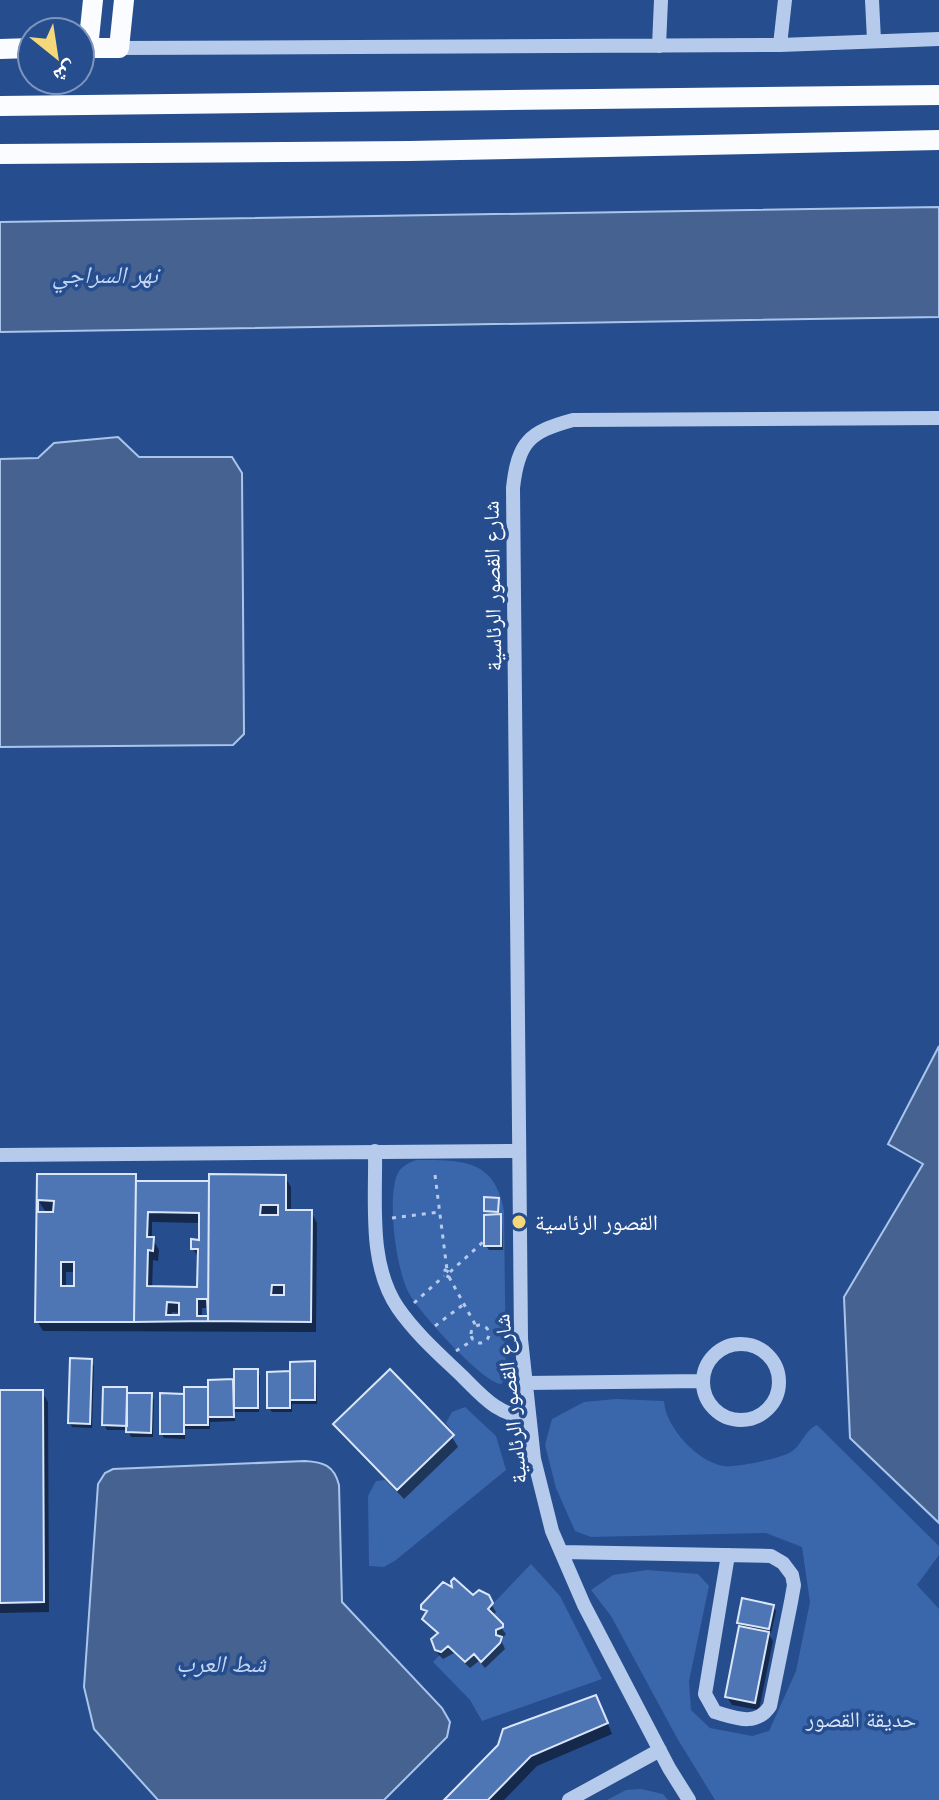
<svg xmlns="http://www.w3.org/2000/svg" width="939" height="1800" font-family="'PT Sans','Noto Naskh Arabic',sans-serif">
	<style>
		.green { fill: #3a66ab }
		.water { fill: #466290; stroke: #aac5ec; stroke-width: 2 }
		.shadow { fill: #0007; fill-rule: evenodd }
		.building { fill: #4e76b5; stroke: #dae6f8; stroke-width: 2; fill-rule: evenodd }
		.lines { fill: none; stroke-linecap: round; stroke-linejoin: round }
		.path { stroke: #b6cbeb; stroke-width: 3; stroke-dasharray: 4 6; stroke-linecap: butt }
		.minor { stroke: #b6cbeb; stroke-width: 14 }
		.major { stroke: #fafcff; stroke-width: 20 }
		.poi-dot { fill: #f4d87a; stroke: #264d8e; stroke-width: 3 }
		.labels { text-anchor: middle; stroke-width: 7; stroke-linejoin: round; paint-order: stroke }
		.street-label { font-size: 22px; fill: #fff; stroke: #264d8e }
		.poi-label { font-size: 22px; fill: #fff; stroke: #264d8e; text-anchor: start }
		.park-label { font-size: 22px; fill: #dae6f8; stroke: #264d8e }
		.water-label { font-size: 24px; font-style: italic; fill: #c2d5f2; stroke: #264d8e }
	</style>
	<rect width="100%" height="100%" fill="#264d8e"/>
	<path class="green" d="M416 1160C460 1160 495 1158 504 1211L506 1378 501 1384C482 1382 421 1314 410 1295 396 1272 387 1200 397 1175 400 1167 408 1163 416 1160Z
		M616 1399 664 1401C665 1426 697 1462 724 1466 735 1468 782 1458 791 1452 802 1445 804 1431 817 1425L939 1546V1555L917 1585 939 1609V1800H715L677 1738 611 1616 591 1590 613 1575 647 1570 698 1574 709 1586 689 1681 691 1710 710 1728 752 1736 769 1731 796 1671 810 1602 802 1547 766 1533 591 1537 575 1531 556 1488 545 1445 552 1419 584 1402Z
		M465 1407 496 1436 506 1470 396 1560 384 1567 369 1566 368 1496 376 1481 385 1480 397 1492 455 1435 446 1423 452 1412Z
		M531 1564 560 1596 602 1679 482 1721 470 1700 433 1662 448 1646 464 1662 474 1654 479 1661H482L502 1639 496 1633 503 1627V1624L488 1609Z
		M641 1789 663 1794 668 1800H607L626 1790Z"/>
	<path class="water" d="M939 207V317L0 332V222Z
		M118 437 139 457H232L242 473 244 734 233 745 0 747V459L38 458 54 443Z
		M939 1046V1523L850 1438 844 1297 923 1164 888 1144Z
		M305 1461C323 1462 334 1465 339 1485L342 1602 442 1708 450 1722 447 1737 384 1800H158L94 1729 84 1687 98 1484 105 1473 113 1469Z"/>
	<path class="shadow" d="M135 1176 139 1183H211L285 1177 291 1187V1212H311L317 1223 316 1332 43 1331 37 1321 47 1214 38 1200ZM152 1222 201 1223V1242L193 1249 200 1260 199 1289 152 1288 153 1260 158 1261 159 1250 152 1238ZM66 1272H76V1288H66ZM202 1308H210V1318H202ZM172 1312 181 1313 180 1317H171Z
		M500 1216 502 1221 503 1250H489L486 1246Z
		M91 1361 94 1366 92 1428 72 1427 70 1423Z
		M314 1363 316 1368 317 1404H292V1412H272L269 1408 292 1373Z
		M257 1371 260 1376 259 1412H235V1421L210 1422V1429H185V1439L164 1438 162 1434 186 1396 210 1387V1382L235 1381Z
		M126 1389 129 1395H151L154 1400 153 1437H131L128 1430H107L104 1425Z
		M0 1392H42L48 1402 49 1612 0 1613Z
		M335 1424 452 1437 458 1447 404 1499 341 1434Z
		M473 1597H487L496 1612 492 1616 506 1634 501 1640 505 1649 485 1668 479 1661 470 1668 454 1653 443 1659 439 1655 434 1647 438 1635 424 1619 427 1615 424 1609Z
		M773 1606 776 1611 771 1633 767 1632 773 1641 759 1710 732 1705 727 1697 741 1627 739 1622Z
		M601 1707 612 1734 537 1766 504 1800H447Z"/>
	<path class="building" d="M37 1174H136L134 1322H35ZM38 1200 54 1201 53 1212H38ZM61 1262H74V1286H61Z
		M209 1174 286 1175V1210H312L311 1322 208 1321ZM261 1205H278V1215H260ZM272 1285H284V1295H271Z
		M136 1181H209L208 1321 134 1322ZM148 1212 199 1213V1240L191 1239V1249H198L197 1287 147 1286 148 1250 153 1251 154 1237H147ZM197 1299H207L208 1316H197ZM167 1302 179 1303V1315H166Z
		M484 1197 499 1198 498 1212 484 1211Z
		M501 1214V1246H484V1215Z
		M70 1358 92 1359 90 1424 68 1423Z
		M315 1361V1400H290V1362Z
		M234 1369H258V1408H234Z
		M390 1369 454 1435 397 1490 333 1424Z
		M290 1371V1408H267V1372Z
		M233 1379 234 1417H208V1380Z
		M103 1387H127V1426L102 1425Z
		M184 1387H208V1425H184Z
		M0 1390H43L44 1602 0 1603Z
		M127 1393H152L151 1433 126 1432Z
		M160 1393 184 1394V1434H160Z
		M454 1578 473 1595 479 1590 489 1595 493 1603 488 1609 503 1624V1627L496 1630V1635L502 1637 500 1643 481 1662 474 1654 465 1662 448 1646 441 1652 435 1650 431 1639 438 1633 422 1619 427 1611 421 1609V1605L443 1582 452 1587 451 1581Z
		M742 1598 774 1605 769 1629 737 1623Z
		M739 1626 769 1632 755 1703 725 1697Z
		M596 1695 608 1723 531 1756 488 1800H444L498 1745 503 1729Z"/>
	<g class="lines">
		<path class="path" d="M435 1175 447 1270
			M392 1218 439 1212
			M445 1270 451 1273 449 1277 444 1275Z
			M450 1272 484 1241
			M449 1277 476 1326
			M414 1303 444 1276
			M471 1334a9 9 0 1 1 18 0a9 9 0 1 1-18 0Z
			M435 1326 464 1304
			M456 1351 473 1340"/>
		<path class="minor" d="M872 0 874 40
			M780 45 785 0
			M659 46 661 0
			M119 48 780 45 939 39
			M375 1151C376 1203 368 1264 398 1308 416 1334 440 1355 462 1376 481 1395 500 1418 529 1416
			M0 1155 519 1151
			M703 1382a38 38 0 1 1 76 0a38 38 0 1 1-76 0Z
			M526 1383 702 1381
			M561 1552 771 1556 783 1563 792 1575 794 1585 791 1602 770 1706C756 1727 736 1718 715 1712L705 1694 728 1555
			M569 1800 660 1750
			M689 1800 669 1768 584 1605 552 1531 534 1459 521 1339 513 488C518 442 529 432 573 420L939 418"/>
		<path class="major" d="M80 48H119L124 0
			M88 48 93 0
			M0 49 32 48
			M0 106 939 95
			M0 154 410 151 939 140"/>
	</g>
	<circle class="poi-dot" cx="519" cy="1222" r="8"/>
	<g class="labels">
		<g class="street-label">
			<text transform="translate(492 586) rotate(-91)" y="8">شارع القصور الرئاسية</text>
			<text transform="translate(510 1399) rotate(-96)" y="8">شارع القصور الرئاسية</text>
		</g>
		<g class="poi-label">
			<text x="535" y="1230">القصور الرئاسية</text>
		</g>
		<g class="park-label">
			<text x="861" y="1727">حديقة القصور</text>
		</g>
		<g class="water-label">
			<text x="105" y="283">نهر السراجي</text>
			<text x="221" y="1672">شط العرب</text>
		</g>
	</g>
	<g transform="translate(56 56) rotate(150)"><circle r="38" fill="#264d8e" stroke="#7d94bb" stroke-width="2"/>
	<path d="M0-6L14 30L0 20L-14 30Z" fill="#f4d87a"/>
	<text y="-12" font-size="22" font-weight="bold" text-anchor="middle" fill="#ffffff">ش</text>
	</g>
</svg>
